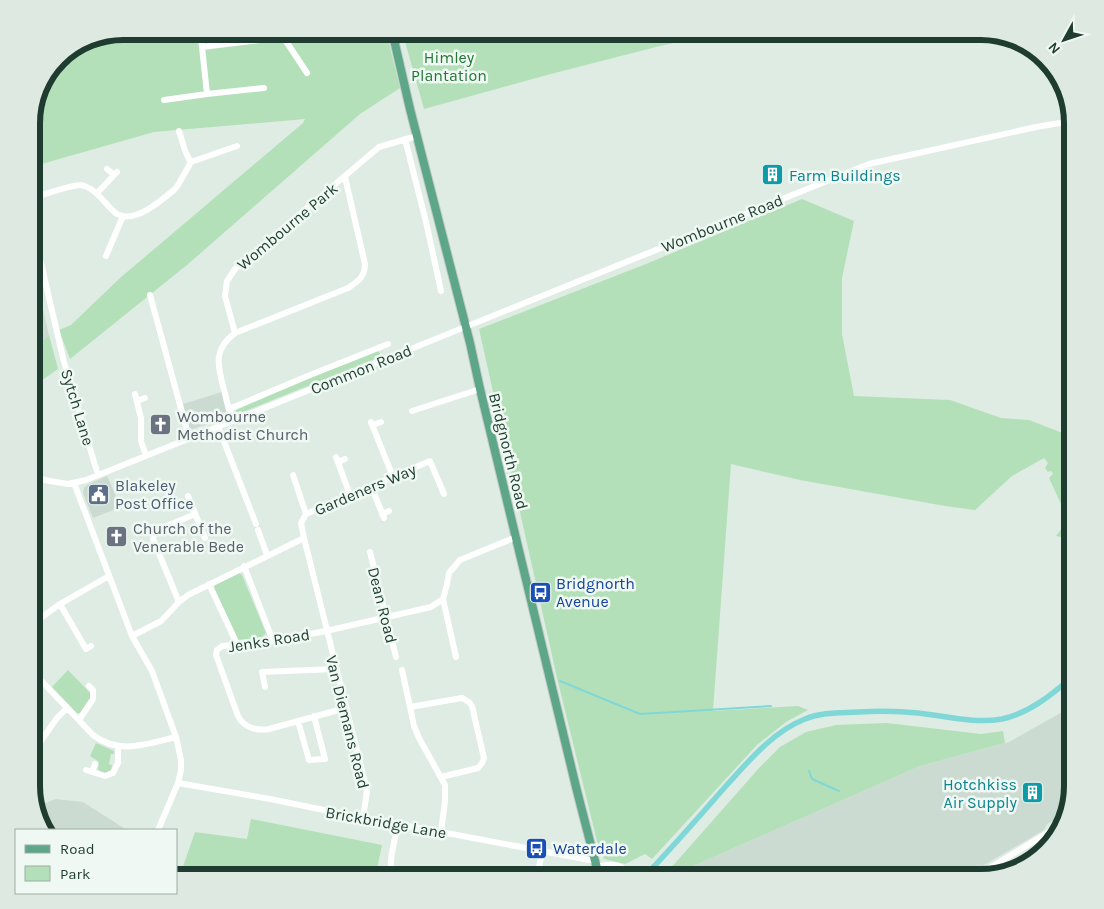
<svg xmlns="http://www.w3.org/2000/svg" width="1104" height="909" font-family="Karla,sans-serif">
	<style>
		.built { fill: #ccdbd2 }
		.green { fill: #b4e0b9 }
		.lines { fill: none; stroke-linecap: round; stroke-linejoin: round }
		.stream { stroke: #7fd8d7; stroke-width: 2 }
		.canal { stroke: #7fd8d7; stroke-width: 5.5 }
		.major-casing { stroke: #c0c9c5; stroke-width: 10 }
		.minor { stroke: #fff; stroke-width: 6 }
		.major { stroke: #5da688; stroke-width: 8 }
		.labels { text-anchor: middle; stroke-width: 5; stroke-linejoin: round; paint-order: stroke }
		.park-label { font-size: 16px; fill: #237837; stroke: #eff8f2 }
		.culture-label { font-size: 16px; fill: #0d838f; stroke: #eff8f2; text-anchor: start }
		.street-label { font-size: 16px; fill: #1e3d30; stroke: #eff8f2 }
		.worship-label { font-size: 16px; fill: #5b616d; stroke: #eff8f2; text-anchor: start }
		.service-label { font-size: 16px; fill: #4e5e75; stroke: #eff8f2; text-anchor: start }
		.transit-label { font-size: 16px; fill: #164399; stroke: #eff8f2; text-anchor: start }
		.rim { fill: none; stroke: #1e3d30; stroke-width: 6 }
	</style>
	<rect width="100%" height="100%" fill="#deece3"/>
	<path class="built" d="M31 258 49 335 31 350Z
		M222 392 227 417 190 430 183 404Z
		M107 476 121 507 93 518 83 493 84 488 87 485Z
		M1073 706V786L1061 817 1047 824 1044 830 962 878H670L684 870 920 766 1009 742Z
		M56 799 83 802 127 830H44L41 826 35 807Z
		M1050 838 1053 839 1050 847 1016 871 985 877 1044 841Z"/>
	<path class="green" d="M123 31H386L400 88 360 114 187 265 70 359 59 330 71 325 120 278 303 123 305 119 154 132 31 167V117L41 83 62 54Z
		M402 31H726L656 47 547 75 424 109Z
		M802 199 854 221 842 278V334L854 396 950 400 1001 418 1029 420 1073 437V539L1056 536 1065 524 1061 504 1049 478 1053 474 1051 471 1048 472 1045 468 1048 463 1044 458 1012 476 975 510 945 506 800 480 731 464 713 711 798 706 808 710 786 722 757 745 652 859 645 854 625 864 604 859 597 841 558 682 479 329 646 264Z
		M49 335 58 369 31 388V350Z
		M378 351 380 353V357L238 414 236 413V410L307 379Z
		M239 573 242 575 266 633 262 637 238 640 214 589 215 585Z
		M68 670 90 693 91 698 81 713H77L52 687Z
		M887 723 981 734 1003 731 1005 743 920 766 684 870 670 878H662L759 768 780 747 806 732 836 725Z
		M96 743 114 751V754H111L109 764 112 765 111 770 105 773 98 770 99 762 90 756Z
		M251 819 382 845 375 878H179L195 832 247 839Z"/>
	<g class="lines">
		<path class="stream" d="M560 681 640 714 771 706
			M809 771 812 779 839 791"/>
		<path class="canal" d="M643 878C671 849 698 818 725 787 748 762 772 732 805 719 822 712 840 713 858 712 878 711 898 711 918 713 945 716 976 724 1002 719 1029 713 1052 695 1073 676"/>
		<defs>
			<path id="major" d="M392 31 410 109 470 343 480 389 577 791 595 861 600 878"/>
		</defs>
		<use href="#major" class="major-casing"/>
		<path class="minor" d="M200 31 202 47
			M282 35 307 73
			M264 88 207 94 202 47 269 39 279 37 287 31
			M164 100 207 94
			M179 131C183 142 184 153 191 162
			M405 139 426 222 441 291
			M107 169 114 175
			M97 193 117 172
			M31 198C43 195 70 185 81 185 88 186 96 192 100 197 106 203 111 210 117 214 135 224 162 200 175 189L178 185 191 162 237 146
			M31 227 37 246 64 362 98 475
			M106 256 123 216
			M150 295 189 438
			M235 333 225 296 227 281 235 269 379 147 417 136
			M135 394 141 418V441L146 456
			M137 401 145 398
			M229 409 310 375 388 344
			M412 411 480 389
			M233 420C228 409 226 397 223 386 217 363 214 349 235 333L348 288C358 281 365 277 365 264L345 177
			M371 422 393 477
			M373 425 381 422
			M218 426 256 524
			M336 457 350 495
			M338 462 345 459
			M293 475 306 514
			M31 477 50 481 68 484 86 480 869 164 1036 127 1072 121
			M74 483 132 636 152 671 176 737 181 760V770L178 783 158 830
			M371 486 384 518
			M188 496 205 538
			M382 514 389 511
			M258 530 267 555
			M304 538 367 791 363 818
			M370 552 396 657
			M244 566 273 641
			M209 584 237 644
			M443 599 456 657
			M179 602 153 539 155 532 158 530 195 514
			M60 604 86 649 91 646
			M31 625 60 604 109 576
			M132 636 161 621 179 602 188 595 304 538 301 523 306 514 430 461 444 494
			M31 670 93 735C119 755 147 744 176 737
			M402 670 410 707
			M265 687 262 672 336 669
			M346 708 269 729C257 731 244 728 238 716L216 655 217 650 222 646 273 641 326 631 431 607 443 599 447 584 449 573 460 560 516 537
			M79 720 93 699V690L89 686
			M298 721 309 760 325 759 314 716
			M31 755 57 718 67 708
			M86 770 105 776 113 773 118 763V746
			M92 772 95 764
			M441 777 478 768 482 763 484 758 472 706 469 702 462 698 410 707 414 726 419 738 445 785V801L441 832
			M178 783 270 799 363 818 441 832 595 861
			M596 866C609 865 616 862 627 871
			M392 878C388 860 395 841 398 824
			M537 878 542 851
			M973 878 1057 827"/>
		<use href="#major" class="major"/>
	</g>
	<defs>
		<symbol id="building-square" viewBox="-11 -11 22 22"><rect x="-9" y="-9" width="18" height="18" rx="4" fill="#0f9aa8" stroke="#eff8f2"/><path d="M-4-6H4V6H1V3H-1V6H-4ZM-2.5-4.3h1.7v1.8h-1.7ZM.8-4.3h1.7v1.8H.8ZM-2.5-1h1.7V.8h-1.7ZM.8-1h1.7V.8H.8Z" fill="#fff"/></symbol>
		<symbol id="church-square" viewBox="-11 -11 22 22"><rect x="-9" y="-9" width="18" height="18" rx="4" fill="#6b7280" stroke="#eff8f2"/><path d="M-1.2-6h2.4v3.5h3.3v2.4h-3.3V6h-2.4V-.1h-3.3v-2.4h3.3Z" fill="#fff"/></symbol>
		<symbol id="civic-square" viewBox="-11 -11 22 22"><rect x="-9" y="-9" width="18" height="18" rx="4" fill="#5c6f8a" stroke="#eff8f2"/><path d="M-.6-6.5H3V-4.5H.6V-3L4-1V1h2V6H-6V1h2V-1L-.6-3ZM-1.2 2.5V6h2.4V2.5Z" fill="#fff"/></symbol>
		<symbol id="bus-square" viewBox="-11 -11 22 22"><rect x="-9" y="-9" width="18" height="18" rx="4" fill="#1a4fb4" stroke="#eff8f2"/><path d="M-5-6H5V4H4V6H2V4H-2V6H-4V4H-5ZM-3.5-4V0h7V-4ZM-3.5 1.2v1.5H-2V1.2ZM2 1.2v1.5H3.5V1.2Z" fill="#fff"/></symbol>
	</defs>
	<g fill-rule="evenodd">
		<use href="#building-square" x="760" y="162" width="25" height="25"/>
		<use href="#church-square" x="148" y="412" width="25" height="25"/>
		<use href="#civic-square" x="86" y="482" width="25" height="25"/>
		<use href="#church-square" x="104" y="524" width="25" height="25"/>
		<use href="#bus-square" x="528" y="580" width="25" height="25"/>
		<use href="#building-square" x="1020" y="780" width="25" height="25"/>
		<use href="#bus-square" x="524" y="836" width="25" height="25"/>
	</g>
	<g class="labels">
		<g class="park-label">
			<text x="449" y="63">Himley<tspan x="449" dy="18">Plantation</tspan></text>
		</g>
		<g class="culture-label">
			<text x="789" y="181">Farm Buildings</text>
			<text x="1017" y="790" text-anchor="end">Hotchkiss<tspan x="1017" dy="18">Air Supply</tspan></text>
		</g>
		<g class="street-label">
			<text transform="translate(722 223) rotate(-22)" y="6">Wombourne Road</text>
			<text transform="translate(287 226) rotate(-40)" y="6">Wombourne Park</text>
			<text transform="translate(361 369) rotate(-22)" y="6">Common Road</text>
			<text transform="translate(78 407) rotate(73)" y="6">Sytch Lane</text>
			<text transform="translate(509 451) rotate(76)" y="6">Bridgnorth Road</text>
			<text transform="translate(365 489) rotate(-23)" y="6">Gardeners Way</text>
			<text transform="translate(383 605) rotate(76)" y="6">Dean Road</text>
			<text transform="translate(269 640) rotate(-9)" y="6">Jenks Road</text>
			<text transform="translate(348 722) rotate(76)" y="6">Van Diemans Road</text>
			<text transform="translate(386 822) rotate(10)" y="6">Brickbridge Lane</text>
		</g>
		<g class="worship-label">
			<text x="177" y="422">Wombourne<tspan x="177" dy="18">Methodist Church</tspan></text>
			<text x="133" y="534">Church of the<tspan x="133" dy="18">Venerable Bede</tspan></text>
		</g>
		<g class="service-label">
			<text x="115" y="491">Blakeley<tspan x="115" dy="18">Post Office</tspan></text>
		</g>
		<g class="transit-label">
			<text x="556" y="589">Bridgnorth<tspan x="556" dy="18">Avenue</tspan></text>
			<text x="553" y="854">Waterdale</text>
		</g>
	</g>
	<path d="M0 0H1104V909H0ZM123 40H981A83 83 0 0 1 1064 123V786A83 83 0 0 1 981 869H123A83 83 0 0 1 40 786V123A83 83 0 0 1 123 40Z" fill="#dee9e2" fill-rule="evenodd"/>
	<path class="rim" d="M123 40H981A83 83 0 0 1 1064 123V786A83 83 0 0 1 981 869H123A83 83 0 0 1 40 786V123A83 83 0 0 1 123 40Z"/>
	<rect x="15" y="829" width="162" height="65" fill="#eff8f2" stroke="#9bada4"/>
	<rect x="25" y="845" width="25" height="8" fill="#5da688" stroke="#9bada4"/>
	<text x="60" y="854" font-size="15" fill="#1e3d30">Road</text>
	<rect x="25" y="866" width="25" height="15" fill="#b4e0b9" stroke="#9bada4"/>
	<text x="60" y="879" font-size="15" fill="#1e3d30">Park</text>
	<g transform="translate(1064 40) rotate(230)" stroke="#eff8f2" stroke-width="4" paint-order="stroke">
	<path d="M0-4L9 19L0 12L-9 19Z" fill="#1e3d30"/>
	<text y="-8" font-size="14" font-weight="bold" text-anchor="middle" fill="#1e3d30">N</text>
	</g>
</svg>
